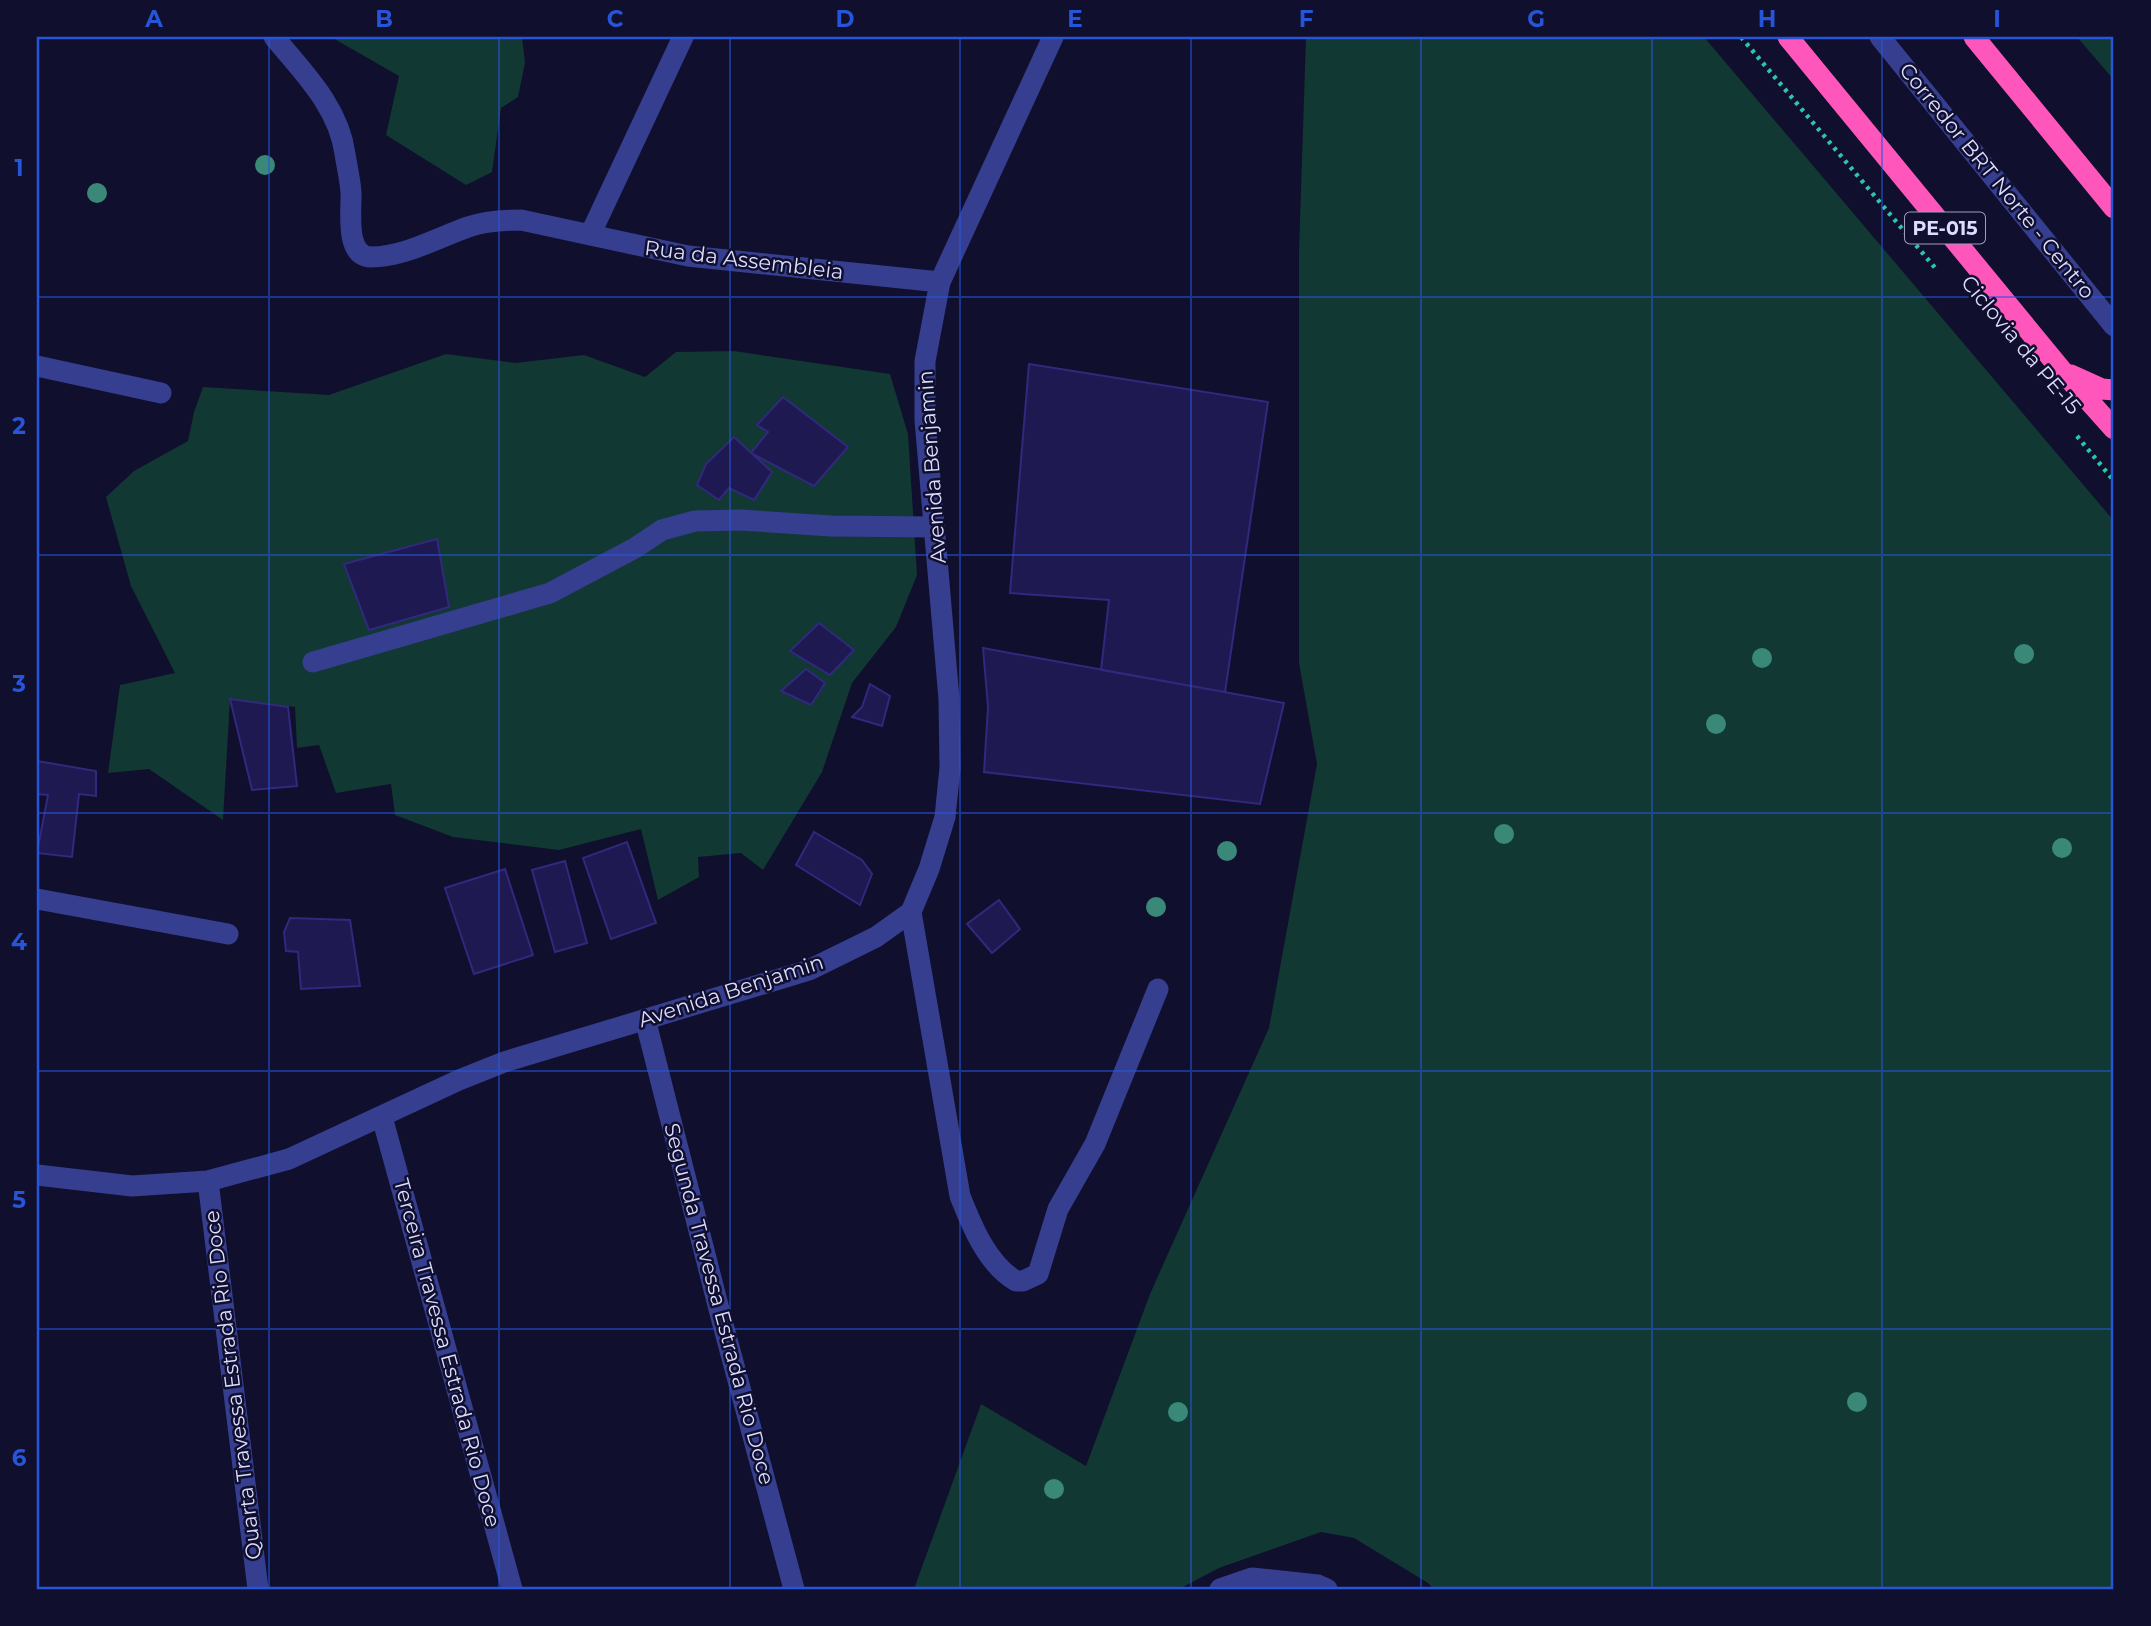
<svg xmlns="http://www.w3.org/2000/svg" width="2151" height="1626" font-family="Montserrat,sans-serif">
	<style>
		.green { fill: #113832 }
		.building { fill: #1e1950; stroke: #30297e; stroke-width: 2 }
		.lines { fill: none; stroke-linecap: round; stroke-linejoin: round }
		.path { stroke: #26c9aa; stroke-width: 4.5; stroke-dasharray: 3.5 5; stroke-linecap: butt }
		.minor { stroke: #363e90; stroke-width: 21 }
		.highway { stroke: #ff56bc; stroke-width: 21 }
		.tree { fill: #398878 }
		.grid { fill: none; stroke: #2655da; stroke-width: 2; stroke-opacity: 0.55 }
		.labels { text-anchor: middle; stroke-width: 5; stroke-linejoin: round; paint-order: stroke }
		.shield { fill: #100f2d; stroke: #9e9ec0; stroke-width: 2 }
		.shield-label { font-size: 19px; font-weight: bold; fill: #dbdcff }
		.street-label { font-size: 21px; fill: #dbdcff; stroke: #100f2d }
		.neatline { fill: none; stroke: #2655da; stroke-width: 2.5 }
		.grid-label { font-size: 23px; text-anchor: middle; font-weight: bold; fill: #2655da }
	</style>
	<rect width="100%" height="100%" fill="#100f2d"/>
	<path class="green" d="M331 37H522L525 63 518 97 501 108 492 172 466 185 386 135 399 76Z
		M1306 37H1704L2114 521V1589H1433L1428 1583 1354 1538 1321 1532 1219 1568 1179 1589H914L981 1404 1086 1466 1150 1294 1269 1028 1317 764 1299 663V251Z
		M2077 37H2114V80Z
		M734 351 890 374 908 434 917 575 896 627 852 683 822 772 763 870 741 853 698 857 699 877 658 900 641 829 559 850 453 837 395 815 391 784 336 793 319 745 297 748 295 707 230 700 223 820 149 769 108 773 120 685 175 673 131 586 106 497 134 471 188 441 194 412 203 387 329 395 446 354 515 363 584 355 645 377 676 352Z"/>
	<path class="building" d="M1029 364 1268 402 1225 692 1101 670 1109 600 1010 593Z
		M783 397 848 447 814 486 751 453 768 432 757 425Z
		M734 437 772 472 754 500 729 488 719 500 697 485 706 464Z
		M437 539 449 607 369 630 344 564Z
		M819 623 854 650 830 675 790 651Z
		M983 648 1284 703 1260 804 984 772 988 707Z
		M806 669 825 683 811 705 781 691Z
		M870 684 890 696 882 726 852 717 862 707Z
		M230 699 288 707 297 786 252 790Z
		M37 761 96 771V796L79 794 72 857 37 853 48 795 37 794Z
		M814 832 862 860 872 874 860 905 796 865Z
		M627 842 656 923 611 939 583 858Z
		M565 861 587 943 555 952 532 870Z
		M505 869 533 955 474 974 445 888Z
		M999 900 1020 929 992 953 967 924Z
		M290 918 350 920 360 986 301 989 298 952 286 951 284 932Z"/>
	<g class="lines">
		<path class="path" d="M1741 37 1936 269
			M2077 436 2114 481"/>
		<path class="minor" d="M274 37C303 72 339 107 345 154 347 167 350 179 351 192 352 209 344 256 371 257 404 257 437 238 468 227 485 221 502 220 521 220L688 256 940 282
			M1880 37 2114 326
			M590 235 683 37
			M37 366 161 393
			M313 662 550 593 635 548 662 530 695 521 741 520 831 526 934 527
			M37 899 228 934
			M911 912 960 1196C972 1226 987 1264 1016 1281H1023L1038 1274 1058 1209 1095 1144 1158 989
			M645 1019 721 1317 794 1589
			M382 1117 512 1589
			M37 1175 132 1186 208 1181 289 1159 459 1080 504 1062 809 970 876 937 911 912 929 869 945 817 950 768 949 699 925 420V361L940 282 1053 37
			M208 1181 258 1589
			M1220 1589 1252 1578 1318 1585 1327 1589"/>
		<path class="highway" d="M1788 37 2063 372 2114 429
			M1974 37 2114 208
			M2071 375 2102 389 2114 390"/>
	</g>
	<g class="tree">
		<circle cx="265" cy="165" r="10"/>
		<circle cx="97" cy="193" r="10"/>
		<circle cx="2024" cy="654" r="10"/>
		<circle cx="1762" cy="658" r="10"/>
		<circle cx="1716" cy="724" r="10"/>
		<circle cx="1504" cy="834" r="10"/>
		<circle cx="2062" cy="848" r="10"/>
		<circle cx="1227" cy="851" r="10"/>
		<circle cx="1156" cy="907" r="10"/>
		<circle cx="1857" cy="1402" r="10"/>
		<circle cx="1178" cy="1412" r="10"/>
		<circle cx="1054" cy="1489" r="10"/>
	</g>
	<path class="grid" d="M269 37V1589M499 37V1589M730 37V1589M960 37V1589M1191 37V1589M1421 37V1589M1652 37V1589M1882 37V1589M37 297H2114M37 555H2114M37 813H2114M37 1071H2114M37 1329H2114"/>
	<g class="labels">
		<rect class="shield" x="1905" y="212.5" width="80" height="31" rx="5"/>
		<g class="shield-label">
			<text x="1945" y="235">PE-015</text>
		</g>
		<g class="street-label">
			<text transform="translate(1997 181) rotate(51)" y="7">Corredor BRT Norte - Centro</text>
			<text transform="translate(744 260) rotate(7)" y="7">Rua da Assembleia</text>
			<text transform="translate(2021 345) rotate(50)" y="7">Ciclovia da PE-15</text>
			<text transform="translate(932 467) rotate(-94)" y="7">Avenida Benjamin</text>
			<text transform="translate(731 991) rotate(-18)" y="7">Avenida Benjamin</text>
			<text transform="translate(719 1304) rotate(75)" y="7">Segunda Travessa Estrada Rio Doce</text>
			<text transform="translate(447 1353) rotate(75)" y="7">Terceira Travessa Estrada Rio Doce</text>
			<text transform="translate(233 1385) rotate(-97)" y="7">Quarta Travessa Estrada Rio Doce</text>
		</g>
	</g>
	<rect width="2151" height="1626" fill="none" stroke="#100f2d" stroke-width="77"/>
	<rect x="38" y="38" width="2074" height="1550" class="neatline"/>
	<g class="grid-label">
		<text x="154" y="27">A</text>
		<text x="384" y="27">B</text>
		<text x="615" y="27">C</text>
		<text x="845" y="27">D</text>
		<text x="1075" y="27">E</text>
		<text x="1306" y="27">F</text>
		<text x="1536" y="27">G</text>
		<text x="1767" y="27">H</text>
		<text x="1997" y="27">I</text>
		<text x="19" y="176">1</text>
		<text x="19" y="434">2</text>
		<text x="19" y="692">3</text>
		<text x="19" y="950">4</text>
		<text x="19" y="1208">5</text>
		<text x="19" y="1466">6</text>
	</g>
</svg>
